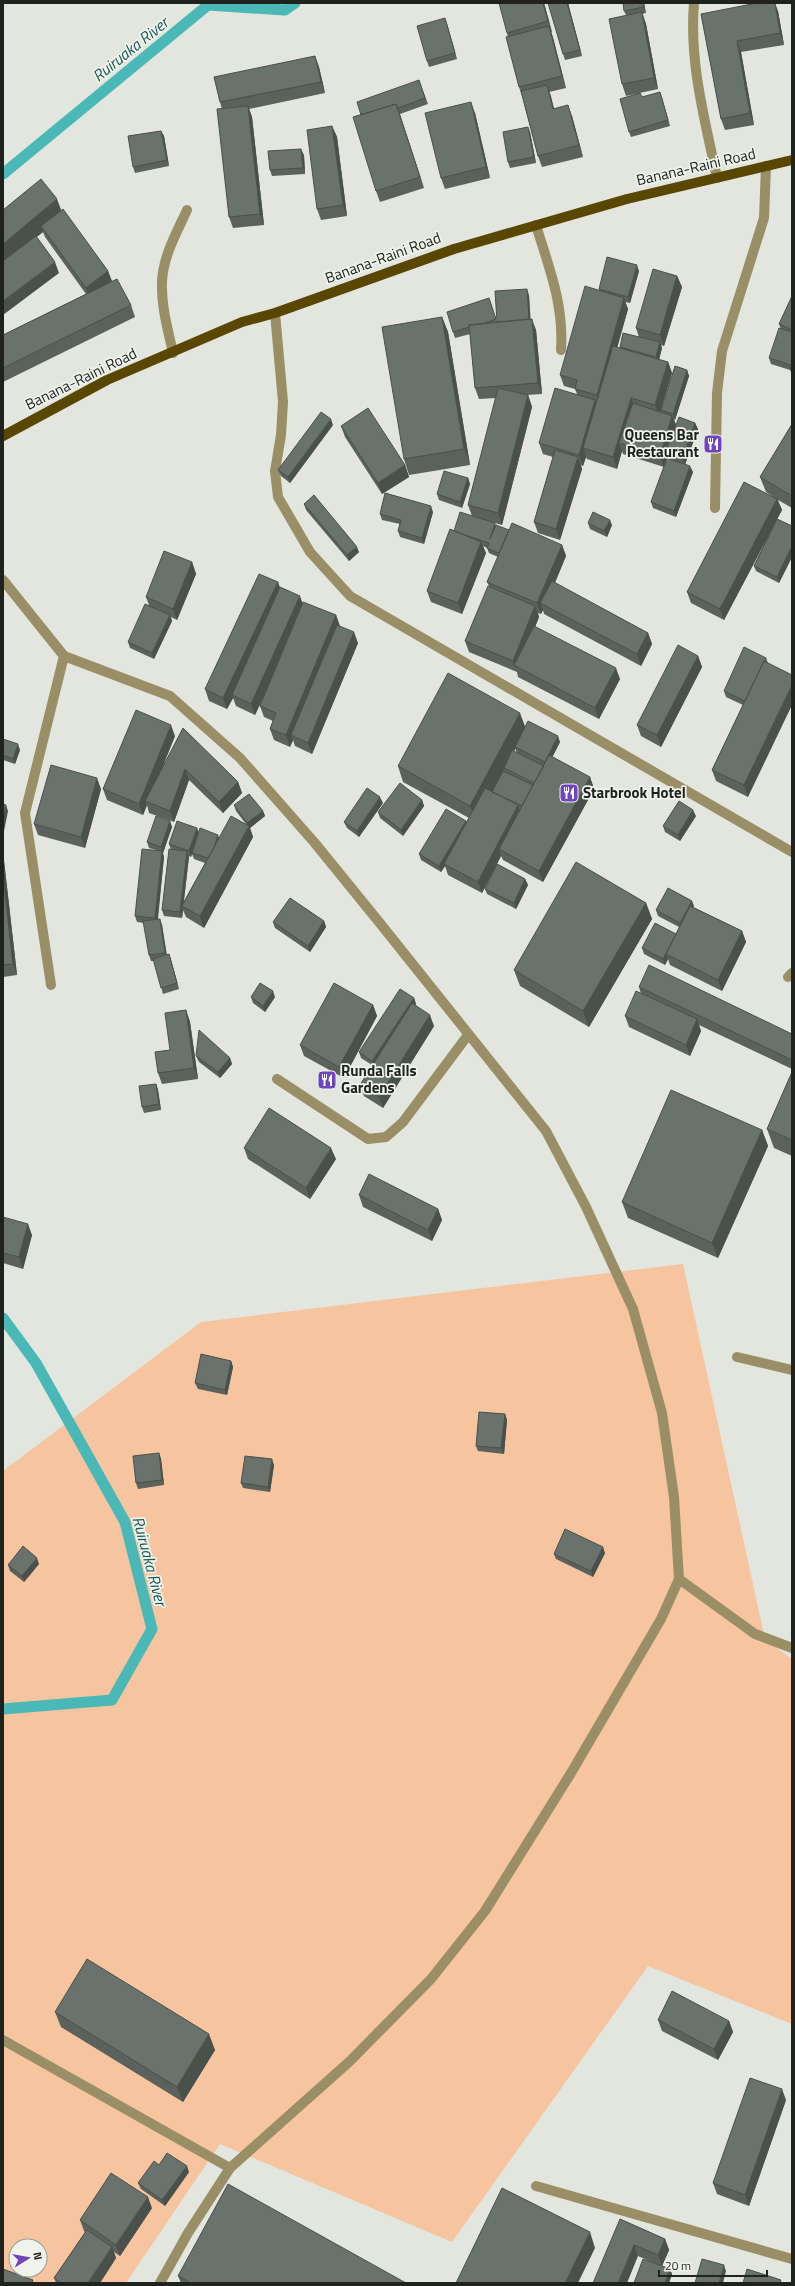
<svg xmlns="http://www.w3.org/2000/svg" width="795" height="2286" font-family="'Titillium Web',sans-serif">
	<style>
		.green { fill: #f6c49e; fill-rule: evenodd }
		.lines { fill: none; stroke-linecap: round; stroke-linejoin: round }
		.stream { stroke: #49b8b7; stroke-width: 11 }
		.minor { stroke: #9a8e67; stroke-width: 10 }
		.major { stroke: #594700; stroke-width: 10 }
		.wall { fill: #5b625e; fill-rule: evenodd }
		.shaded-wall { fill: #4a504c }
		.building { fill: #6a726d; stroke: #4a504c }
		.labels { text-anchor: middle; stroke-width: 3.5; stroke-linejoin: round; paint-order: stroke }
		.street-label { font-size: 15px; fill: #20221f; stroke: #eff3eb }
		.poi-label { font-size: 15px; font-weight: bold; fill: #20221f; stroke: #eff3eb; text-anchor: start }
		.water-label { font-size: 16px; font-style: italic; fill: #1b5959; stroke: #eff3eb }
	</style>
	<rect width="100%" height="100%" fill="#e2e6de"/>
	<path class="green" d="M683 1264 765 1639 792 1659V2024L648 1966 452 2242 220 2144 126 2283H3V1471L201 1322ZM16 2246H40V2270H16Z"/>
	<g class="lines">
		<path class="stream" d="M3 174 208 5 285 10 295 3
			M3 1318 36 1363 125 1522 152 1629 112 1700 3 1709"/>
		<path class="minor" d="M694 3C689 63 705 120 717 178
			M536 225C549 268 564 304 561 350
			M275 313 283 402 281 435 275 471 278 497 310 552 350 596 792 852
			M173 353C168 330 161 306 162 282 163 256 177 232 187 210
			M715 508 717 393 722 351 764 218 766 166
			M3 580 64 656 170 696 240 758 314 842 379 922 546 1131 586 1207 633 1309 662 1413 674 1497 679 1579 755 1634 792 1648
			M788 977 792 973
			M51 985 25 813 64 656
			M277 1079 368 1139 386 1137 403 1122 468 1035
			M737 1357 792 1370
			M3 2040 230 2168
			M536 2186 792 2259
			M160 2283 188 2233 230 2168 349 2062 431 1979 485 1911 571 1773 661 1619 679 1579"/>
		<path class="major" d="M3 436 107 380 242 322 275 313 454 249 627 199 792 160"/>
	</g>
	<path class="wall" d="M544 3 552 32H551L566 88 549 92 554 109 572 116 583 157 542 167 538 156 522 96 519 87 507 33Z
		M548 3H568L582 56 565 60Z
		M623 3H644L646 13 642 14 646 24 658 89 626 96 622 84 626 15 624 11Z
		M778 11 784 45 741 52 754 125 725 130 721 119 701 14Z
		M447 24 457 59 429 67 427 61Z
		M315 56 319 67 325 93 249 109 252 117 264 225 233 228 229 217 222 109 220 102Z
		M419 80 428 104 400 114 424 188 380 202 376 191 361 115Z
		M642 97 662 98 670 126 631 137 629 132Z
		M475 113 490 178 445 189 441 178Z
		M332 126 337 137 347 216 321 220 317 209Z
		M161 131 164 136 169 166 135 173 133 167Z
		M530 132 536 163 510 168 508 162Z
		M304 155 305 174 272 176 270 170Z
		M3 210 62 211 108 271 112 281 131 305 135 317 3 382V335L86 294 45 237 43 232 36 237 59 273Z
		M639 271 630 303 625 302 628 309 617 347 620 348V347L639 337 636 328 677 276 682 287 664 346 661 345 662 348 659 360 668 362 672 373 661 407 687 370 689 376 675 420 674 419 676 425 695 423 698 429 685 464 693 472 676 517 653 508 651 502 664 467 623 454 622 451 617 469 587 459 586 457 583 466 581 465 582 469 560 540 538 533 534 522 553 457 543 454 539 443 577 394 575 389 564 386 560 375 599 291V289Z
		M529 295 530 319 536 330 542 394 526 395H528L532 407 502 525 481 519 496 526 562 545 566 556 555 583 648 633 652 644 641 666 544 614 543 610 541 614 538 613 539 617 535 627 620 679 599 719 518 677 517 672 469 652 465 641 489 586 487 582 498 557 489 553 487 548 483 546 486 553 462 614 431 602 427 591 454 531 472 516 468 505 496 398 479 399 475 388 470 334 455 338 453 332 491 304 497 322Z
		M792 296V375L790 370 771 364 769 358 781 329 779 324Z
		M442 317 448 332 470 465 409 475 404 459Z
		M792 424V508L778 500 782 510 777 519 792 526V557L779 583 756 571 754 566 773 527 724 620 691 603 687 592 772 496 766 492 760 477Z
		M333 425 290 483 281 476 278 470Z
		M341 426 405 465 409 477 382 494 345 437Z
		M468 478 470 484 462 508 439 500 437 494Z
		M304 504 359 552 349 561 306 510Z
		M433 512 424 544 400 537 398 531 400 524 382 520 380 514Z
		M588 523 612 525 607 537 590 529Z
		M192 562 196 574 177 620 171 617 172 621 154 659 130 648 128 642 149 605 146 597Z
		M278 582 280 588 302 603 336 615 340 626 358 643 312 754 295 746 293 740 290 747 274 740 270 729 273 721 264 717 260 706 268 688 255 715 236 706 233 698 227 709 209 701 205 689Z
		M698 656 702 667 661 747 641 736 637 725Z
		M766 658 768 663 748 797 716 781 712 770 743 705 726 697 724 691Z
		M525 727 560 742 552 757 590 777 594 789 543 882 503 860 501 856 497 864 525 879 528 885 516 909 487 894 485 889 497 864 482 893 448 875 445 866 441 872 421 860 419 854 466 821V822L469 818 403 782 398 766ZM515 748 517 753 514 751Z
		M183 728 238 782 242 793 223 813 189 780 174 822 149 813 147 805 143 815 107 800 103 789 175 736 161 771Z
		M3 739 20 750 15 764 3 760Z
		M101 789 85 848 38 835 34 824Z
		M422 800 424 806 403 836 380 818 378 812Z
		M383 803 359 837 347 828 344 822Z
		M234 805 263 811 265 816 250 828 253 837 204 928 186 917 183 910 182 918 164 916 162 910 171 849 169 844 219 838 246 824 236 811ZM192 854 194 859 205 863 184 901 189 856 191 857Z
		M696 816 680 841 665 832 663 826Z
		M170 821 172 827 163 853 164 857 158 919 162 925 167 955 169 954 171 960 179 989 163 994 154 961H151L149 955 144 923 137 922 135 916 156 850 149 848 147 842Z
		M3 852 17 975 3 977Z
		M692 901 693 907 742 931 746 942 722 991 670 965 668 959 665 965 644 954 642 948 676 934 679 927 658 916 656 910Z
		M646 903 652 919 589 1027 520 986 514 970Z
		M324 921 326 927 310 952 275 928 273 922Z
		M639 987 792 1034V1069L699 1025 701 1031 690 1056 629 1027 625 1016 641 994Z
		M251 997H275L265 1012 253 1003Z
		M414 998 416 1004 415 1005 434 1026 383 1108 364 1096 360 1085 372 1065 361 1058 359 1052Z
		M373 1005 377 1016 344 1078 304 1056 300 1045Z
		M186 1010 190 1022 198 1079 162 1084 158 1073 170 1050Z
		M196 1056 230 1058 232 1064 220 1078 199 1062Z
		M792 1072V1156L774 1148 767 1129Z
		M156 1084 158 1090 161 1110 144 1113 142 1107Z
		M762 1130 768 1146 718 1258 628 1218 622 1202Z
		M244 1148 336 1159 310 1199 248 1159Z
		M359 1195 438 1209 442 1220 432 1241 363 1207Z
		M3 1217 32 1235 23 1269 3 1263Z
		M231 1361 233 1367 227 1395 198 1389 195 1383Z
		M505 1414 507 1420 504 1454 478 1451 476 1446Z
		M159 1453 161 1459 164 1485 138 1489 136 1483Z
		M274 1465 270 1492 243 1488 241 1483Z
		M605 1553 593 1577 556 1559 554 1554Z
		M39 1564 24 1582 10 1571 8 1565Z
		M55 2012 215 2050 183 2102 61 2027Z
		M658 2020 729 2021 733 2032 718 2060 662 2031Z
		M786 2100 749 2206 717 2194 713 2183Z
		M159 2165 189 2172 165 2206 141 2189 138 2183Z
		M152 2208 120 2256 114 2252 116 2258 100 2283H56L54 2278 85 2232 84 2231 80 2220Z
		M620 2219 665 2239 669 2250 662 2266 670 2269 672 2274 669 2283H634L656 2264 638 2256Z
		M178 2276 406 2283H181Z"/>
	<path class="shaded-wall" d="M543 3H544L552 32 548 21Z
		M567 3H568L582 56 580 50Z
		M643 3H644L646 13 644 7Z
		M775 3 778 11 784 45 780 33Z
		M642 12 646 24 658 89 654 78Z
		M445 18 447 24 457 59 455 53Z
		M549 26 553 37 566 88 562 76Z
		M737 41 741 52 754 125 750 113Z
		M315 56 319 67 325 93 321 82Z
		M547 85 551 96 557 121 553 109Z
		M660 92 662 98 670 126 668 120Z
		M471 102 475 113 490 178 486 167Z
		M396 104 400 115 424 188 420 177Z
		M568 105 572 116 583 157 579 145Z
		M248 106 252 117 264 225 260 214Z
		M332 126 337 137 347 216 343 205Z
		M528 127 530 132 536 163 534 157Z
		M161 131 164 136 169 166 167 160Z
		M301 149 304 155 305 174 303 168Z
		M57 199 63 215 41 226 43 232 3 265V244Z
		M55 262 59 273 3 315V301Z
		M637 265 639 271 630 303 628 297Z
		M108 271 112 282 90 299 86 288Z
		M677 276 682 287 664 346 660 335Z
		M527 289 529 295 531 326 529 320Z
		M624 298 628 309 601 406 597 395Z
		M442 317 448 332 470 465 464 449Z
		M532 319 536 330 542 394 538 383Z
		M660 342 662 348 658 363 656 357Z
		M668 362 672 373 659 416 655 405Z
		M687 370 689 376 675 420 673 414Z
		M528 395 532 407 502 525 498 513Z
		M631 398 635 409 619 443 622 451 617 469 613 457Z
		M595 400 599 411 583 448 586 457 583 466 579 455Z
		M672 416 677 427 665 453 667 457 664 467 660 456Z
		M331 419 333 425 290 483 288 477Z
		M695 423 698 429 685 465 682 459Z
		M578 457 582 469 560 540 556 529Z
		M405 465 409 477 382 494 378 483Z
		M690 466 693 472 676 517 674 511Z
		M468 478 470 484 462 508 460 502Z
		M777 499 782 510 724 620 720 609Z
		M431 506 433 512 424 544 422 538Z
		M610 520 612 525 607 537 604 531Z
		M495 523 497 529 490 539Z
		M481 542 486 553 462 614 458 603Z
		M562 545 566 556 545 605 540 603 543 610 541 614 537 603Z
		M792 546V557L779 583 777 577Z
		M357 547 359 552 349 561 347 555Z
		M192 562 196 574 177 620 173 609Z
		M278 582 282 594 232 695 233 698 227 709 223 698Z
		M300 596 304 607 255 715 251 704Z
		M535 606 539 617 519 668 514 665 513 661Z
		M170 615 172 621 154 659 152 653Z
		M336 615 340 627 291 735 293 740 290 747 286 735Z
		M354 632 358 643 312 754 308 743Z
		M648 633 652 644 641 666 637 654Z
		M698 656 702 667 661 747 657 735Z
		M616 668 620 679 599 719 595 708Z
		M792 685V705L748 797 744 785Z
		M520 713 526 729 505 768H504V769L476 822 470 806Z
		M171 725 175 736 148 802 145 801 147 805 143 815 139 804Z
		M558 736 560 742 547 768 545 762Z
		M18 744 20 750 15 764 13 759Z
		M185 769 189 780 174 822 170 811Z
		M590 777 594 789 543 882 539 871Z
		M97 778 101 789 85 848 81 837Z
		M238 782 242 793 223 813 219 802Z
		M380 797 383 803 359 837 357 831Z
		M422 800 424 806 403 836 401 830Z
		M6 805 8 811 4 831 3 829V820Z
		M518 805 522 817 499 849 501 856 482 893 478 882Z
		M693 810 696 816 680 841 678 835Z
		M263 811 265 816 250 828 253 837 204 928 200 916 249 827 247 823Z
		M170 821 172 827 163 853 161 847Z
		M466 821 468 827 444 864 445 866 441 872 439 866Z
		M197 828 199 833 191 857 189 851Z
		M218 835 220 840 210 859Z
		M162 851 164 857 157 924 155 918Z
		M187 851 189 857 183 907 182 906 183 910 182 918 180 912Z
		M3 852 17 975 13 964 3 876Z
		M525 879 528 885 516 909 514 903Z
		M692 901 694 906 682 929 680 923Z
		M646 903 652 919 589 1027 583 1011Z
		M160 919 162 925 167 959 165 953Z
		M324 921 326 927 310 952 308 946Z
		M742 931 746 942 722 991 718 980Z
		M676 934 666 954 668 959 665 965 663 959Z
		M169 954 171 960 179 989 177 983Z
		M273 991 275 997 265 1012 263 1006Z
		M414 998 416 1004 374 1067 372 1061Z
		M373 1005 377 1016 344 1078 339 1067Z
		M186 1010 190 1022 198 1079 194 1068Z
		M430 1015 434 1026 383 1108 379 1097Z
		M697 1019 701 1031 690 1056 686 1045Z
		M230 1058 232 1064 220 1078 218 1072Z
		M156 1084 158 1090 161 1110 159 1104Z
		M762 1130 768 1146 718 1258 712 1243Z
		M331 1148 336 1159 310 1199 306 1188Z
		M438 1209 442 1220 432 1241 428 1230Z
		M28 1224 32 1235 23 1269 19 1257Z
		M231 1361 233 1367 227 1395 225 1390Z
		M505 1414 507 1420 504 1454 501 1448Z
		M159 1453 161 1459 164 1485 162 1480Z
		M272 1459 274 1465 270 1492 268 1487Z
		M603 1547 605 1553 593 1577 591 1571Z
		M37 1558 39 1564 24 1582 22 1576Z
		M729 2021 733 2032 718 2060 714 2049Z
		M209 2034 215 2050 183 2102 177 2087Z
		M782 2089 786 2100 749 2206 745 2195Z
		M187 2166 189 2172 165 2206 162 2200Z
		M148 2197 152 2208 120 2256 116 2245Z
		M590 2232 595 2248 578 2283H565Z
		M665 2239 669 2250 662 2266 658 2255Z
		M634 2245 638 2256 627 2283H618Z
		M112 2247 116 2258 100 2283H88Z
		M724 2265 726 2271 723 2283H719Z
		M670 2269 672 2274 669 2283H665Z"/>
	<path class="building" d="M499 3H543L548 21 507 33Z
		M548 3H567L580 50 563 54Z
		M623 3H643L644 7 624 11Z
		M757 3H775L780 33 737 41 750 113 721 119 701 14Z
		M642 12 654 78 622 84 609 19Z
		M445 18 455 53 427 61 417 26Z
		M549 26 562 76 519 87 506 37Z
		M315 56 321 82 220 102 214 77Z
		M419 80 425 98 398 108 396 104 361 115 357 102Z
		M547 85 553 109 568 105 579 145 538 156 521 91Z
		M660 92 668 120 629 132 620 99 640 93 642 97Z
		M471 102 486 167 441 178 425 113Z
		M396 104 420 177 376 191 353 117Z
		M248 106 260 214 229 217 217 109Z
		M332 126 343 205 317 209 307 130Z
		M528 127 534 157 508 162 503 132Z
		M161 131 167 160 133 167 128 136Z
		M301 149 303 168 270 170 268 151Z
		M41 179 57 199 3 244V210Z
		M63 209 108 271 86 288 41 226Z
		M36 236 55 262 3 301V261Z
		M607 257 637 265 628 297 599 289Z
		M653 269 677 276 660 335 636 328Z
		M117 279 131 305 3 368V335Z
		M585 286 624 298 597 395 575 389 577 380 560 375Z
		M527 289 529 319 497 322 495 291Z
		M792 296V330L779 324Z
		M489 298 496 319 482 324 469 325V327L453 332 447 312Z
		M442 317 464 449 404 459 382 327Z
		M532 319 538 383 475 388 469 325Z
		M779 328 792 332V364L791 365 769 358Z
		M623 333 660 342 656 357 620 347Z
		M613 346 668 362 655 405 631 398 613 457 583 448Z
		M792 364V370L790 369Z
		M675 366 687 370 673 414 661 410Z
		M498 388 528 395 498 513 468 505Z
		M555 388 595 400 579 455 539 443Z
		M633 403 672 416 660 456 619 443Z
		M368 408 405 465 378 483 341 426Z
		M321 412 331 419 288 477 278 470Z
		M679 417 695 423 682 459 665 453Z
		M792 424V496L760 477Z
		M555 450 578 457 556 529 534 522Z
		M667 458 690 466 674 511 651 502Z
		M444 471 468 478 460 502 437 494Z
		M744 482 777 499 720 609 687 592Z
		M385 493 431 506 422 538 398 531 401 520 380 514Z
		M314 495 357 547 347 555 304 504Z
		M460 512 495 523 490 539 496 525 509 530 499 553 487 548 489 543 465 535 454 531Z
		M593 512 610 520 604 531 588 523Z
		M777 519 792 526V546L777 577 754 566Z
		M512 523 562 545 537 603 487 582Z
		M450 529 481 542 458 603 427 591Z
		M164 551 192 562 173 609 146 597Z
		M259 574 278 582 223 698 205 689Z
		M552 581 648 633 637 654 540 603Z
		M488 586 535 606 513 661 465 641Z
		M280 587 300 596 251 704 232 695Z
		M303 602 336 615 286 735 270 729 276 713 260 706Z
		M145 604 170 615 152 653 128 642Z
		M337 625 354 632 308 743 291 735Z
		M534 626 616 668 595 708 514 665Z
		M678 645 698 656 657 735 637 725Z
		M744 647 766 658 765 661H764L745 701 724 691Z
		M764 661 792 675V685L744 785 712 770Z
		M448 673 520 713 470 806 398 766Z
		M136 710 171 725 139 804 103 789Z
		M528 721 558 736 545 762 515 747Z
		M183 728 238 782 219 802 185 769 170 811 145 801Z
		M3 739 18 744 13 759 3 755Z
		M512 750 544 766 534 783 504 768Z
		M549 755 590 777 539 871 499 849Z
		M51 765 97 778 81 837 34 824Z
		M503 771 533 785 522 806 492 792Z
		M400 783 422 800 401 830 378 812Z
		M367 788 380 797 357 831 344 822Z
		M485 788 518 805 478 882 444 864Z
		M249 794 263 811 247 823 234 805Z
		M679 801 693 810 678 835 663 826Z
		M3 804 6 805 3 820Z
		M446 809 466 821 439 866 419 854Z
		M156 816 170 821 161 847 147 842Z
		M231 816 249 826 200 916 182 906Z
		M177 821 197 828 189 851 169 844Z
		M200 828 218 835 214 848 208 858 192 853Z
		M142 849 162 851 155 918 135 916Z
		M169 849 187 851 180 912 162 910Z
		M576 862 646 903 583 1011 514 970Z
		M497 864 525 879 514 903 485 889Z
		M3 876 13 964 3 965Z
		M668 888 692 901 680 923 656 910Z
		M290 898 324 921 308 946 273 922Z
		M690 906 742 931 718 980 666 954Z
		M160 919 165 953 149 955 143 921Z
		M655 923 676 934 663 959 642 948Z
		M169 954 177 983 161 988 153 959Z
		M649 965 792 1034V1060L639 987Z
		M260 983 273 991 263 1006 251 997Z
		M334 983 373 1005 339 1067 300 1045Z
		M400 989 414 998 372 1061 359 1052Z
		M636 991 697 1019 686 1045 625 1016Z
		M412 1003 430 1015 379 1097 360 1085Z
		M186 1010 194 1068 158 1073 155 1052 170 1050 165 1013Z
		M199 1030 230 1058 218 1072 196 1056Z
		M792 1072V1140L767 1129Z
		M156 1084 159 1104 142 1107 139 1086Z
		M671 1090 762 1130 712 1243 622 1202Z
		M269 1108 331 1148 306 1188 244 1148Z
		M369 1174 438 1209 428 1230 359 1195Z
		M3 1217 28 1224 19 1257 3 1253Z
		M201 1354 231 1361 225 1390 195 1383Z
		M479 1412 505 1414 501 1448 476 1446Z
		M159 1453 162 1480 136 1483 133 1456Z
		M245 1456 272 1459 268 1487 241 1483Z
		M565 1529 603 1547 591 1571 554 1554Z
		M23 1546 37 1558 22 1576 8 1565Z
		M87 1959 209 2034 177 2087 55 2012Z
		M672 1991 729 2021 714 2049 658 2020Z
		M750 2078 782 2089 745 2195 713 2183Z
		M167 2153 187 2166 162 2200 138 2183 154 2161 159 2165Z
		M111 2173 148 2197 116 2245 80 2220Z
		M228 2184 406 2283H191L178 2276Z
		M502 2188 590 2232 565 2283H456Z
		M620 2219 665 2239 658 2255 634 2245 618 2283H593Z
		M87 2230 112 2247 88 2283H61L54 2278Z
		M643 2259 670 2269 665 2283H634Z
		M702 2259 724 2265 719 2283H695Z
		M3 2269 33 2280 32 2283H3Z
		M747 2269 781 2280 780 2283H743Z"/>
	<defs>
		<symbol id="restaurant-square" viewBox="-11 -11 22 22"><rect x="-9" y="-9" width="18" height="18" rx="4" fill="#7044bc" stroke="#eff3eb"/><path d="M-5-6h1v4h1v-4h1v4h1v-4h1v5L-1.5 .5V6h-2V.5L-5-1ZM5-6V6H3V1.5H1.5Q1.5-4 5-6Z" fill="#fff"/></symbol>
	</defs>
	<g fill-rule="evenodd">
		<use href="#restaurant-square" x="702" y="433" width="22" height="22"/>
		<use href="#restaurant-square" x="558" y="782" width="22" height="22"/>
		<use href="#restaurant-square" x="316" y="1069" width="22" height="22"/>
	</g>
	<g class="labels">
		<g class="street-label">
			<text transform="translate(696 167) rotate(-13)" y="5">Banana-Raini Road</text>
			<text transform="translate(383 258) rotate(-20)" y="5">Banana-Raini Road</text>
			<text transform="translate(81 379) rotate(-26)" y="5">Banana-Raini Road</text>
		</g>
		<g class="poi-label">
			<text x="699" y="440" text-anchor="end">Queens Bar<tspan x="699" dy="17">Restaurant</tspan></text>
			<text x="583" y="798">Starbrook Hotel</text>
			<text x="341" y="1076">Runda Falls<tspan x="341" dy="17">Gardens</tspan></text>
		</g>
		<g class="water-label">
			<text transform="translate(130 49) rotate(-39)" y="6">Ruiruaka River</text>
			<text transform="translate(150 1561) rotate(75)" y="6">Ruiruaka River</text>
		</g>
	</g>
	<rect width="795" height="2286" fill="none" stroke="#20221f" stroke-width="8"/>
	<g transform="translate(28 2258) rotate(79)"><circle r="19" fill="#eff3eb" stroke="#9c9f99"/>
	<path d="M0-3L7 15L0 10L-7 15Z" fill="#7044bc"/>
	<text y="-6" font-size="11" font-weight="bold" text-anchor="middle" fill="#20221f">N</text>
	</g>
	<path d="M659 2270v6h108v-6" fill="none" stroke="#20221f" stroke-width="2"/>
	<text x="665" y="2270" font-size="12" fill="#20221f" stroke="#eff3eb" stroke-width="3" paint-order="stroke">20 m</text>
</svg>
